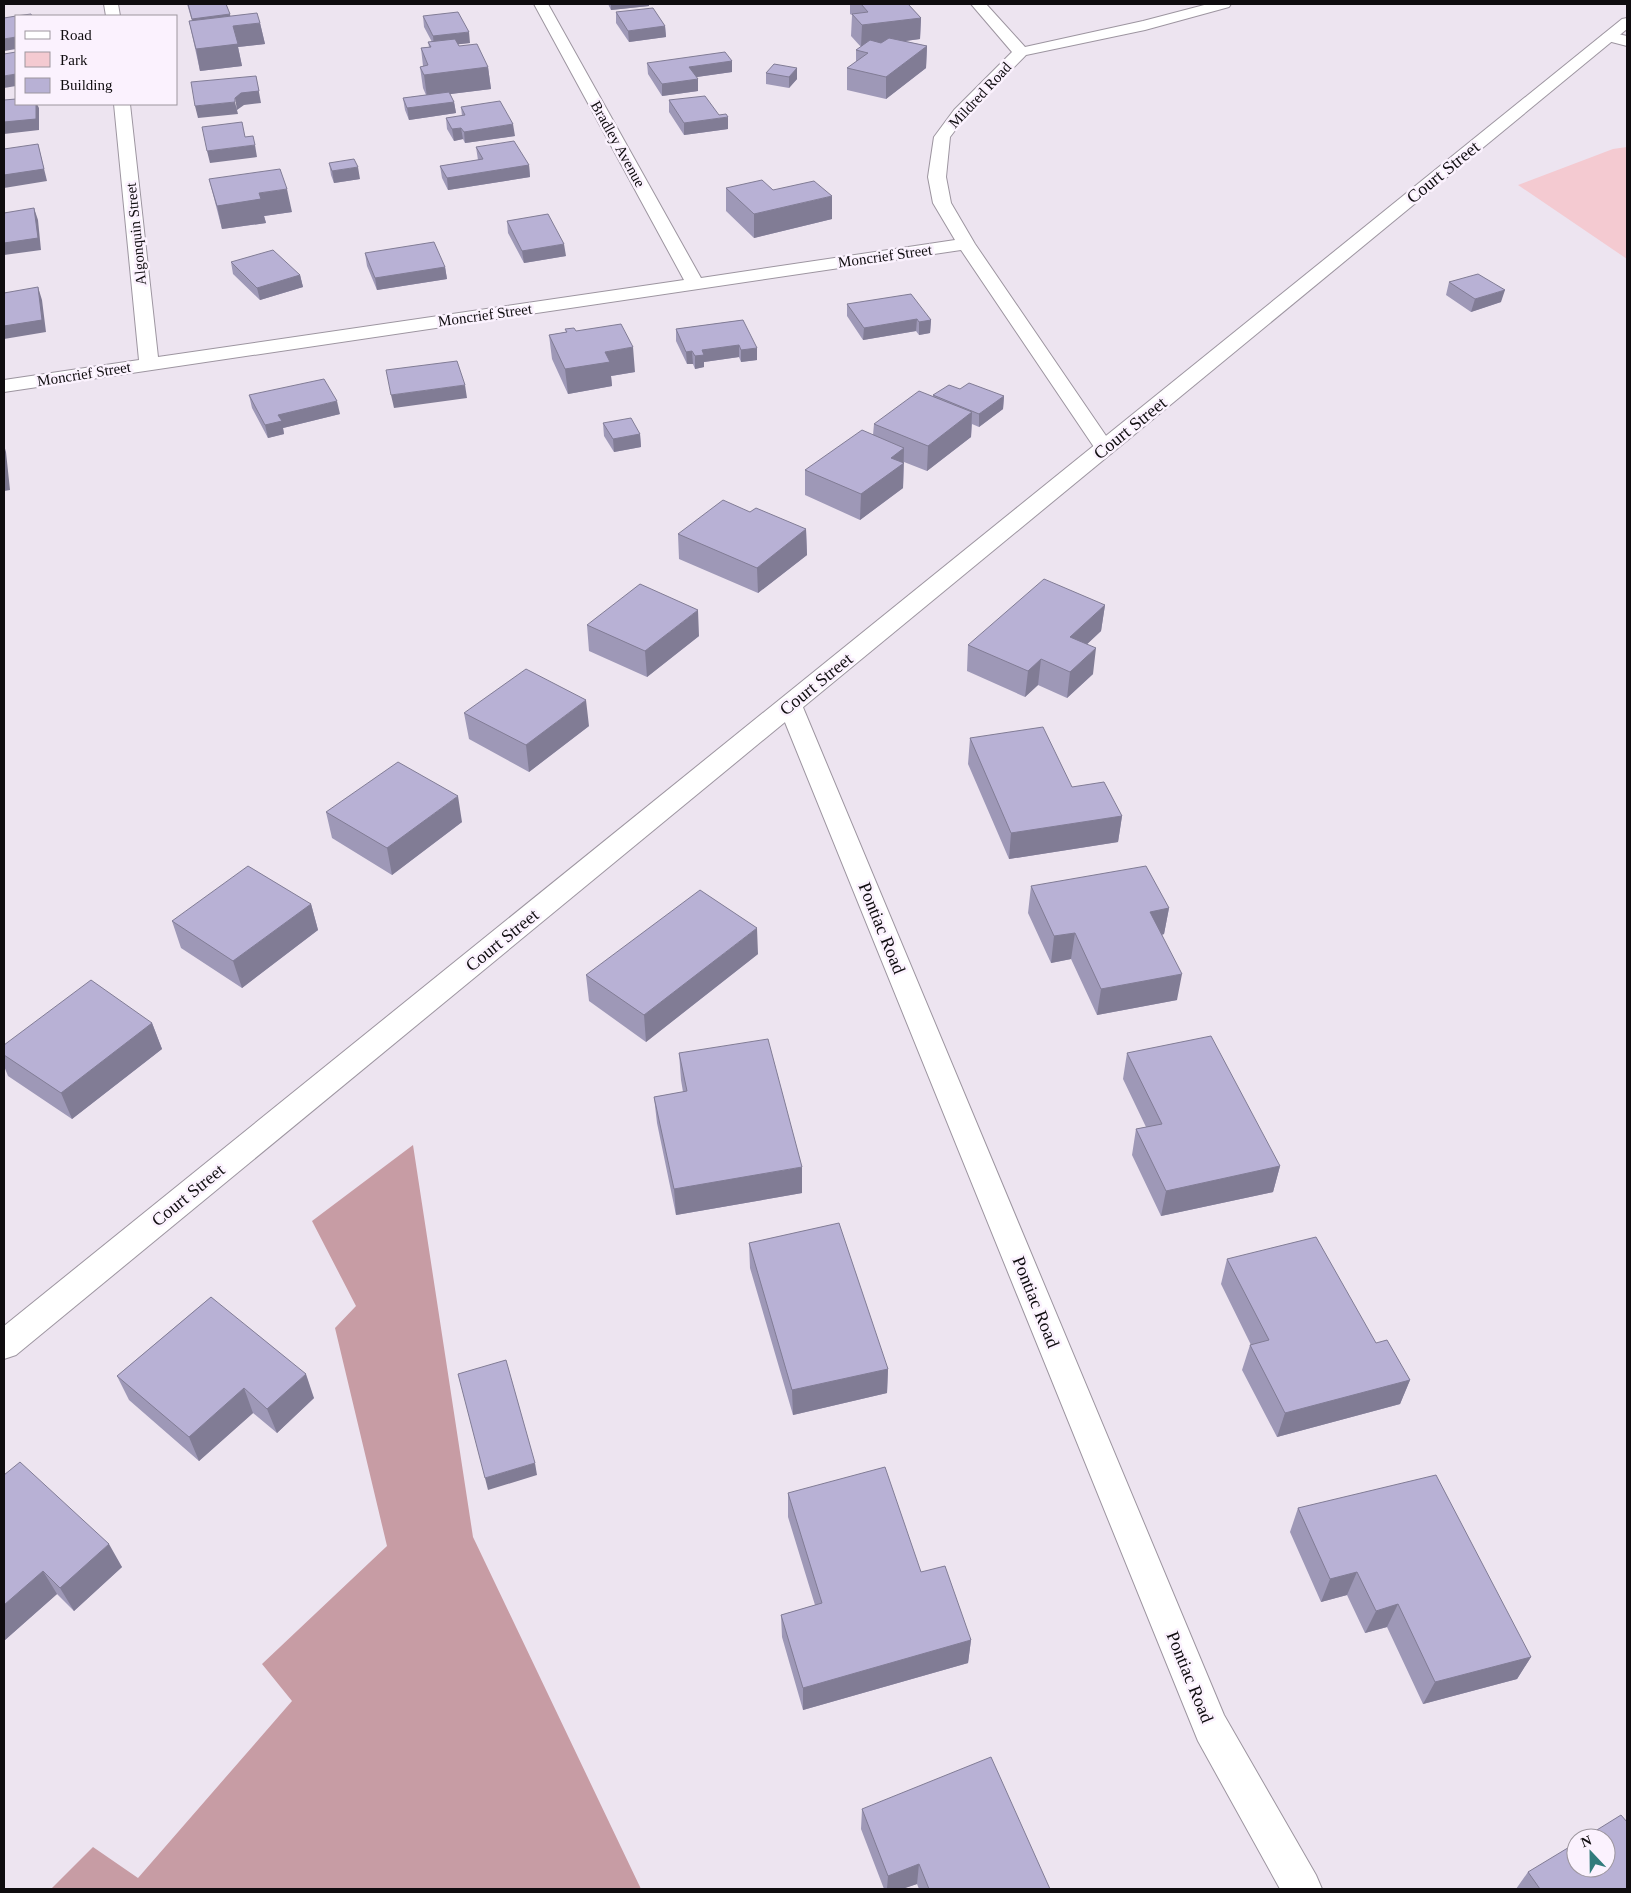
<svg xmlns="http://www.w3.org/2000/svg" width="1631" height="1893" font-family="'Times New Roman',serif">
	<style>
		.green { fill: #f4cad1 }
		.forest { fill: #c79ca4 }
		.lines { fill: none; stroke-linecap: round; stroke-linejoin: round }
		.lane-casing { stroke: #9d95a0; stroke-width: 2 }
		.street-casing { stroke: #9d95a0; stroke-width: 2 }
		.secondary-casing { stroke: #9d95a0; stroke-width: 2 }
		.lane { fill: #fff; fill-rule: evenodd }
		.street { fill: #fff; fill-rule: evenodd }
		.secondary { fill: #fff; fill-rule: evenodd }
		.wall { fill: #9e98b7 }
		.shaded-wall { fill: #817c95 }
		.building { fill: #b8b1d5; stroke: #817c95 }
		.labels { text-anchor: middle; stroke-width: 5; stroke-linejoin: round; paint-order: stroke }
		.far-street-label { font-size: 15px; fill: #0f0c0f; stroke: #fbf2fe }
		.street-label { font-size: 18px; fill: #0f0c0f; stroke: #fbf2fe }
	</style>
	<rect width="100%" height="100%" fill="#ede4f0"/>
	<path class="green" d="M1627 147V259L1518 185 1613 149Z"/>
	<path class="forest" d="M413 1145 473 1537 641 1889H51L93 1847 138 1878 292 1701 262 1664 387 1546 335 1328 356 1306 312 1221Z"/>
	<g class="lines">
		<defs>
			<path id="lane" d="M1609 32 1627 36V46L1604 40 1601 37 1604 34Z"/>
			<path id="street" d="M104 4H118L120 16H106Z
				M534 4H548L701 278 955 240 933 203 928 177 934 137 954 110 1012 52 971 4H986L1025 47 1143 21 1208 4H1231L1229 7 1145 30 1026 55 966 116 950 137 946 177 951 203 975 244 1115 449 1112 453 1105 455 1098 453 961 250 4 392V380L139 360 114 104H130L158 357 684 280Z
				M790 697 799 700 802 705 1224 1715 1316 1875 1322 1889H1280L1198 1741 778 705 781 700Z"/>
			<path id="secondary" d="M1627 18V29L16 1355 4 1359V1326L1622 19Z"/>
		</defs>
		<use href="#lane" class="lane-casing"/>
		<use href="#street" class="street-casing"/>
		<use href="#secondary" class="secondary-casing"/>
		<use href="#lane" class="lane"/>
		<use href="#street" class="street"/>
		<use href="#secondary" class="secondary"/>
	</g>
	<path class="wall" d="M187 4H226L230 17 260 23 265 44 238 47 242 66 200 71 189 21H192Z
		M608 4H649V6L611 10Z
		M850 4H908L921 18 920 39 905 41 927 46 926 68 886 99 847 90V68L856 62V50L861 47 851 36 852 15 850 14Z
		M616 12 665 26 666 37 629 42 616 23Z
		M423 16 470 43 458 44 459 46 488 67 491 89 450 94 454 102 456 113 409 120 405 110 403 98 426 95 423 88 420 67 423 66 421 48 429 47 428 42H432L424 27Z
		M732 61V72L696 77 698 91 662 96 648 74 647 63Z
		M797 68V79L789 88 766 84V73Z
		M669 100 728 129 684 135 669 112Z
		M461 107 515 136 465 143 463 139 454 141 447 129 446 118 462 116Z
		M476 147 529 165 530 177 448 190 442 178 440 166 478 160Z
		M329 163 360 179 334 183 331 175Z
		M209 179 292 212 264 216 266 223 222 229Z
		M726 188 773 190 832 219 754 238 726 211Z
		M507 221 566 256 524 263 508 233Z
		M365 253 445 267 447 279 377 290 367 266Z
		M231 262 300 275 303 287 260 300 233 274Z
		M1449 282 1501 302 1471 312 1446 295Z
		M847 304 931 320 930 333 919 335 916 331 863 340 847 316Z
		M743 320 757 360 741 362 739 357 704 362V367L695 369 693 364H687L676 341V329Z
		M565 329 576 331 635 372 611 376 612 386 568 394 552 359 549 335 566 332Z
		M960 389 1004 396 1003 409 979 427 972 424 971 437 927 471 904 462 903 488 860 520 805 495V470L873 435 874 424 933 397V395Z
		M249 395 340 414 283 428 284 434 268 438 252 408Z
		M603 423 640 434 641 447 614 452 604 436Z
		M750 512 806 529 807 555 758 593 679 559 678 534Z
		M1105 605 1101 631 1087 644 1093 674 1067 698 1038 685 1025 697 967 671 968 645Z
		M587 625 699 636 647 677 589 651Z
		M464 713 589 726 529 772 469 739Z
		M970 738 1072 787 1122 816 1118 842 1009 859 968 764Z
		M326 812 462 822 392 875 332 838Z
		M1031 886 1169 908 1164 934 1162 935 1177 1000 1097 1015 1071 959 1051 963 1028 913Z
		M311 904 318 930 242 988 181 948 172 921Z
		M758 954 646 1042 589 1001 586 975Z
		M152 1023 162 1049 72 1119 8 1076 4 1066V1045Z
		M679 1053 802 1193 676 1215 657 1123 654 1097 683 1092 681 1080Z
		M1127 1053 1280 1166 1273 1192 1161 1216 1132 1155 1136 1129 1146 1127 1123 1079Z
		M749 1243 888 1369 887 1393 793 1415 750 1268Z
		M1227 1259 1376 1343 1410 1380 1400 1404 1277 1437 1242 1370 1250 1345H1251L1221 1284Z
		M211 1297 314 1398 277 1433 253 1413 199 1461 129 1400 117 1376Z
		M4 1475 122 1567 74 1611 57 1594 5 1640 4 1639Z
		M788 1493 921 1572 971 1640 968 1663 803 1710 782 1637 781 1615 815 1605 788 1517Z
		M1298 1508 1531 1657 1517 1679 1423 1704 1387 1627 1365 1633 1347 1595 1321 1602 1290 1532Z
		M862 1809 1050 1889H919L917 1884 902 1889H884L861 1829Z
		M1528 1872 1627 1889H1516Z"/>
	<path class="shaded-wall" d="M421 4H436L421 5Z
		M611 4H649V6L611 10Z
		M230 14 232 25 195 30 192 19Z
		M921 18 920 39 861 47 862 25Z
		M260 23 265 44 238 47 242 66 200 71 196 49 233 26Z
		M665 26 666 37 629 42 628 31Z
		M469 32 470 43 434 47 433 36Z
		M16 37V49L4 51V39Z
		M927 46 926 68 886 99V77Z
		M732 61V72L690 78 689 67Z
		M488 67 491 89 427 97 424 75Z
		M797 68V79L789 88V77Z
		M16 74V86L4 88V76Z
		M256 76 261 103 244 105 237 110 235 98Z
		M698 79V91L662 96V84Z
		M235 102 238 114 198 118 195 106Z
		M454 102 456 113 409 120 407 108Z
		M36 104H37L39 108V130L4 134V122Z
		M728 117V129L684 135V123Z
		M513 124 515 136 465 143 464 132Z
		M461 128 463 139 454 141 452 129Z
		M38 144 47 181 4 188V175Z
		M255 145 257 157 210 163 207 151Z
		M529 165 530 177 448 190 447 178Z
		M358 167 360 179 334 183 332 171Z
		M287 189 292 212 264 216 266 223 222 229 217 206 259 193Z
		M832 196V219L754 238V214Z
		M34 208 38 220 41 250 4 255V243Z
		M564 244 566 256 524 263 522 251Z
		M445 267 447 279 377 290 375 278Z
		M300 275 303 287 260 300 257 288Z
		M38 287 42 300 46 332 4 339V326Z
		M1505 290 1501 302 1471 312 1475 299Z
		M917 319 916 331 863 340 864 328Z
		M931 320 930 333 919 335V322Z
		M739 345V357L704 362V367L695 369V356L702 350Z
		M633 347 635 372 611 376 612 386 568 394 565 369 605 352Z
		M757 348V360L741 362V350Z
		M692 351 693 364H687L686 352Z
		M465 385 467 398 394 408 391 395Z
		M1004 396 1003 409 979 427V414Z
		M337 401 340 414 283 428 284 434 268 438 265 425 278 415Z
		M972 412 971 437 927 471 928 446Z
		M640 434 641 447 614 452 613 439Z
		M4 445 6 452 10 490 4 491Z
		M904 448 903 488 860 520 861 494 891 458Z
		M806 529 807 555 758 593 757 568Z
		M1105 605 1101 631 1067 663 1070 637Z
		M698 610 699 636 647 677 645 651Z
		M1096 648 1093 674 1067 698 1070 672Z
		M1041 659 1038 685 1025 697 1028 671Z
		M586 700 589 726 529 772 526 745Z
		M458 796 462 822 392 875 387 848Z
		M1122 816 1118 842 1009 859 1011 833Z
		M311 904 318 930 242 988 233 961Z
		M1169 908 1164 934 1146 938 1150 912Z
		M757 928 758 954 646 1042 644 1015Z
		M1075 933 1071 959 1051 963 1054 936Z
		M1182 974 1177 1000 1097 1015 1101 989Z
		M152 1023 162 1049 72 1119 61 1093Z
		M1280 1166 1273 1192 1161 1216 1166 1191Z
		M802 1167V1193L676 1215 674 1189Z
		M888 1369 887 1393 793 1415 792 1390Z
		M306 1374 314 1398 277 1433 267 1409Z
		M1410 1380 1400 1404 1277 1437 1285 1413Z
		M244 1388 253 1413 199 1461 189 1437Z
		M535 1463 537 1475 488 1490 485 1478Z
		M109 1544 122 1567 74 1611 60 1588Z
		M43 1571 57 1594 5 1640 4 1638V1605Z
		M1357 1572 1347 1595 1321 1602 1330 1579Z
		M1398 1604 1387 1627 1365 1633 1376 1611Z
		M971 1640 968 1663 803 1710V1688Z
		M1531 1657 1517 1679 1423 1704 1435 1682Z
		M919 1864 917 1884 902 1889H887L888 1876Z"/>
	<path class="building" d="M188 4H226L230 14 192 19Z
		M861 4H908L921 18 862 25 852 14 868 12Z
		M653 8 665 26 628 31 616 12Z
		M458 12 469 32 433 36 423 16Z
		M257 13 260 23 233 26 238 44 196 49 189 21Z
		M31 14 32 16H16Z
		M16 16V37L4 39V18Z
		M889 38 927 46 886 77 847 68 868 53 856 50 870 40 881 43Z
		M455 39 459 46 477 44 488 67 424 75 420 67 428 65 421 48 431 47 428 42Z
		M16 52V74L4 76V54Z
		M725 52 732 61 689 67 698 79 662 84 647 63Z
		M774 64 797 68 789 77 766 73Z
		M256 76 259 91 241 93 235 98V102L195 106 191 82Z
		M449 92 454 102 407 108 403 98Z
		M705 96 719 115 726 114 728 117 684 123 669 100Z
		M16 99V104H36V119L4 122V100Z
		M500 101 513 124 464 132 461 128 452 129 446 118 465 115 461 107Z
		M242 122 245 137 253 136 255 145 207 151 202 127Z
		M514 141 529 165 447 178 440 166 483 159 476 147Z
		M38 144 44 169 4 175V149Z
		M354 159 358 167 332 171 329 163Z
		M280 169 287 189 259 193 261 199 217 206 209 179Z
		M762 180 773 190 814 181 832 196 754 214 726 188Z
		M34 208 38 238 4 243V213Z
		M548 214 564 244 522 251 507 221Z
		M434 242 445 267 375 278 365 253Z
		M273 250 300 275 257 288 231 262Z
		M1478 274 1505 290 1475 299 1449 282Z
		M38 287 42 320 4 326V293Z
		M911 294 931 320 919 322 917 319 864 328 847 304Z
		M743 320 757 348 741 350 739 345 702 350 704 355 695 356 692 351 686 352 676 329Z
		M621 324 633 347 605 352 610 362 565 369 549 335 567 332 565 329 574 328 576 331Z
		M457 361 465 385 391 395 386 370Z
		M324 379 337 401 278 415 282 421 265 425 249 395Z
		M969 383 1004 396 979 414 933 395 949 385 960 389Z
		M919 391 972 412 928 446 874 424Z
		M631 418 640 434 613 439 603 423Z
		M862 430 904 448 891 458 904 463 861 494 805 470Z
		M723 500 750 512 756 508 806 529 757 568 678 534Z
		M1044 579 1105 605 1070 637 1096 648 1070 672 1041 659 1028 671 968 645Z
		M640 584 698 610 645 651 587 625Z
		M526 669 586 700 526 745 464 713Z
		M1043 727 1072 787 1104 782 1122 816 1011 833 970 738Z
		M398 762 458 796 387 848 326 812Z
		M248 866 311 904 233 961 172 921Z
		M1146 866 1169 908 1150 912 1182 974 1101 989 1075 933 1054 936 1031 886Z
		M700 890 757 928 644 1015 586 975Z
		M91 980 152 1023 61 1093 4 1055V1045Z
		M1211 1036 1280 1166 1166 1191 1136 1129 1162 1124 1127 1053Z
		M768 1039 802 1167 674 1189 654 1097 687 1091 679 1053Z
		M839 1223 888 1369 792 1390 749 1243Z
		M1316 1237 1376 1343 1387 1340 1410 1380 1285 1413 1250 1345 1269 1340 1227 1259Z
		M211 1297 306 1374 267 1409 244 1388 189 1437 117 1376Z
		M506 1360 535 1463 485 1478 458 1374Z
		M20 1462 109 1544 60 1588 43 1571 4 1605V1475Z
		M885 1467 921 1572 945 1566 971 1640 803 1688 781 1615 822 1603 788 1493Z
		M1436 1475 1531 1657 1435 1682 1398 1604 1376 1611 1357 1572 1330 1579 1298 1508Z
		M991 1757 1050 1889H929L919 1864 888 1876 862 1809Z
		M1621 1815 1627 1822V1889H1540L1528 1872 1576 1843V1868H1606V1838H1584Z"/>
	<g class="labels">
		<g class="far-street-label">
			<text transform="translate(980 95) rotate(-47)" y="5">Mildred Road</text>
			<text transform="translate(618 144) rotate(61)" y="5">Bradley Avenue</text>
			<text transform="translate(136 234) rotate(-96)" y="5">Algonquin Street</text>
			<text transform="translate(885 256) rotate(-8)" y="5">Moncrief Street</text>
			<text transform="translate(485 315) rotate(-8)" y="5">Moncrief Street</text>
			<text transform="translate(84 374) rotate(-9)" y="5">Moncrief Street</text>
		</g>
		<g class="street-label">
			<text transform="translate(1443 172) rotate(-39)" y="6">Court Street</text>
			<text transform="translate(1130 428) rotate(-39)" y="6">Court Street</text>
			<text transform="translate(816 684) rotate(-39)" y="6">Court Street</text>
			<text transform="translate(882 928) rotate(68)" y="6">Pontiac Road</text>
			<text transform="translate(502 940) rotate(-39)" y="6">Court Street</text>
			<text transform="translate(188 1195) rotate(-39)" y="6">Court Street</text>
			<text transform="translate(1036 1302) rotate(68)" y="6">Pontiac Road</text>
			<text transform="translate(1190 1677) rotate(68)" y="6">Pontiac Road</text>
		</g>
	</g>
	<rect width="1631" height="1893" fill="none" stroke="#0f0c0f" stroke-width="10"/>
	<rect x="15" y="15" width="162" height="90" fill="#fbf2fe" stroke="#9d969e"/>
	<rect x="25" y="31" width="25" height="8" fill="#ffffff" stroke="#9d969e"/>
	<text x="60" y="40" font-size="15" fill="#0f0c0f">Road</text>
	<rect x="25" y="52" width="25" height="15" fill="#f4cad1" stroke="#9d969e"/>
	<text x="60" y="65" font-size="15" fill="#0f0c0f">Park</text>
	<rect x="25" y="78" width="25" height="15" fill="#b8b1d5" stroke="#9d969e"/>
	<text x="60" y="90" font-size="15" fill="#0f0c0f">Building</text>
	<g transform="translate(1591 1853) rotate(338)"><circle r="24" fill="#fbf2fe" stroke="#9d969e"/>
	<path d="M0-4L9 19L0 12L-9 19Z" fill="#317b7c"/>
	<text y="-8" font-size="14" font-weight="bold" text-anchor="middle" fill="#0f0c0f">N</text>
	</g>
</svg>
